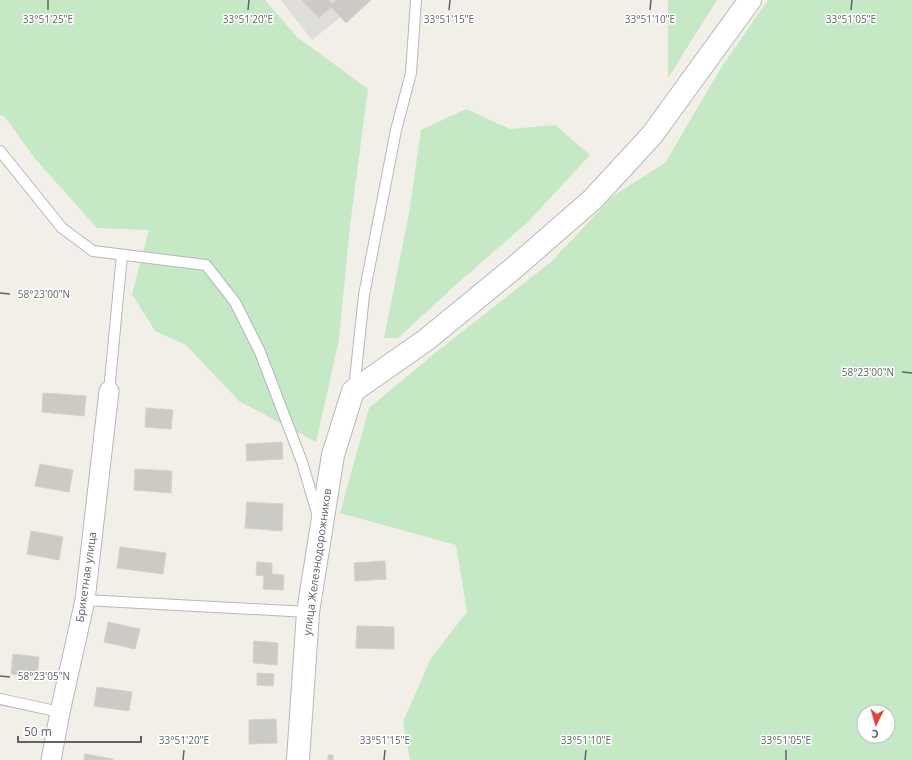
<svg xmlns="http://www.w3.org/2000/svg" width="912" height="760" font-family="'Open Sans',sans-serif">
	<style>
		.industrial { fill: #e0deda }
		.green { fill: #c5e8c5; fill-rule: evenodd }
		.building { fill: #cccac5; stroke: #d6d1c6 }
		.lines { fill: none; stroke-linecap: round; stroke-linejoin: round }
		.service-casing { stroke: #b5b8bc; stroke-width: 12 }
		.minor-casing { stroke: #b5b8bc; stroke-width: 21 }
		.tertiary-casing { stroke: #b5b8bc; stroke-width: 24 }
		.service { stroke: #fff; stroke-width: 10 }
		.minor { stroke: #fff; stroke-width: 19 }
		.tertiary { stroke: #fff; stroke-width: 22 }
		.ticks { fill: none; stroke: #5f6368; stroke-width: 1.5 }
		.labels { text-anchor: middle; stroke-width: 3; stroke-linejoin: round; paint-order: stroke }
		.street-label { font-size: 11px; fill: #5f6368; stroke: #fff }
		.ticks-label { font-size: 10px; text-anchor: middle; fill: #5f6368; stroke: #fff; stroke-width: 3; stroke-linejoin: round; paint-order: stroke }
	</style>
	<rect width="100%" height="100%" fill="#f1efe8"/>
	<path class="industrial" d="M281 0H362L312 40Z"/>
	<path class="green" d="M0 0H265L297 37 368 89 350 225 339 340 316 442 239 401 186 345 155 331 132 294 149 230 97 228 37 161 4 116 0 115Z
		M668 0H717L668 78Z
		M768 0H912V760H410L403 722 431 658 467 612 456 545 340 513 369 408 439 350 551 262 613 196 665 163 721 68ZM864 712H888V736H864Z
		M466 109 510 129 555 125 590 155 528 222 460 281 398 338H384L409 214 421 130Z"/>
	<path class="building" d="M302 0H329L332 4 336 0H371L346 23 331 7 319 18Z
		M43 393 86 396 84 416 42 412Z
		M146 408 173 410 171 429 145 427Z
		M282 442 283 459 247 461 246 444Z
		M40 464 73 470 69 492 35 486Z
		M135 469 172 471 171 493 134 490Z
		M247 502 283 504 282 531 245 528Z
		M31 531 63 537 59 560 27 554Z
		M120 547 166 553 163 574 117 568Z
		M385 561 386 579 355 581 354 563Z
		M257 562 272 563V574L284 575 283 590 263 589 264 576 256 575Z
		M108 622 140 629 135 649 104 642Z
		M357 626 394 627V649L356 648Z
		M254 641 278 643 277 665 253 663Z
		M13 654 39 657 37 677 11 674Z
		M257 673 274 674 273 686 257 685Z
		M97 687 132 692 129 711 94 706Z
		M276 719 277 743 249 744V720Z
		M85 754 113 759V760H84Z
		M328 755H333V760H328Z"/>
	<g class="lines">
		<defs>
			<path id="service" d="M0 151 62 228 93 251 206 265 235 302 260 352 302 462 318 516
				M354 389 364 295 396 130 411 73 416 0
				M109 391 122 255
				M85 600 308 612
				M0 699 60 712"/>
			<path id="minor" d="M51 760 60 712 85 600 109 391"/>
			<path id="tertiary" d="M298 760 308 612 333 455 353 391 426 340 515 267 593 199 652 135 750 0"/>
		</defs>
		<use href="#service" class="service-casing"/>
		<use href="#minor" class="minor-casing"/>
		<use href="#tertiary" class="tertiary-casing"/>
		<use href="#service" class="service"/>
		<use href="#minor" class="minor"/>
		<use href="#tertiary" class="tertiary"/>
	</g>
	<path class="ticks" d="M48 10V0M248 10 249 0M449 10 450 0M650 10 651 0M851 10 852 0M0 293 10 294M902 372 912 373M0 676 10 677M183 760 184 750M384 760 385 750M585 760 586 750M786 760V750"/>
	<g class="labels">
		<g class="street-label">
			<text transform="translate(317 562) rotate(-82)" y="4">улица Железнодорожников</text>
			<text transform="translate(86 577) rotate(-82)" y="4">Брикетная улица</text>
		</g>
	</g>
	<g class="ticks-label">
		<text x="48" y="23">33°51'25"E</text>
		<text x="248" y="23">33°51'20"E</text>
		<text x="449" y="23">33°51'15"E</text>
		<text x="650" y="23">33°51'10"E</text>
		<text x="851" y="23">33°51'05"E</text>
		<text x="44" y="298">58°23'00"N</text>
		<text x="868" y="376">58°23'00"N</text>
		<text x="44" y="680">58°23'05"N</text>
		<text x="184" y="744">33°51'20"E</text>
		<text x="385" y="744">33°51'15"E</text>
		<text x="586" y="744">33°51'10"E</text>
		<text x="786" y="744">33°51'05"E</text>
	</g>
	<g transform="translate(876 724) rotate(185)"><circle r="19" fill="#ffffff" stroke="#bfc1c3"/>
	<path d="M0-3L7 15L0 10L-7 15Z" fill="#ea4335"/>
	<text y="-6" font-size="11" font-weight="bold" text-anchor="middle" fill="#5f6368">С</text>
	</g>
	<path d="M18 736v6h123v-6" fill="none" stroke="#5f6368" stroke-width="2"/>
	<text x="24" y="736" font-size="12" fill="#5f6368" stroke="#ffffff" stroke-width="3" paint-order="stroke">50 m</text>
</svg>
